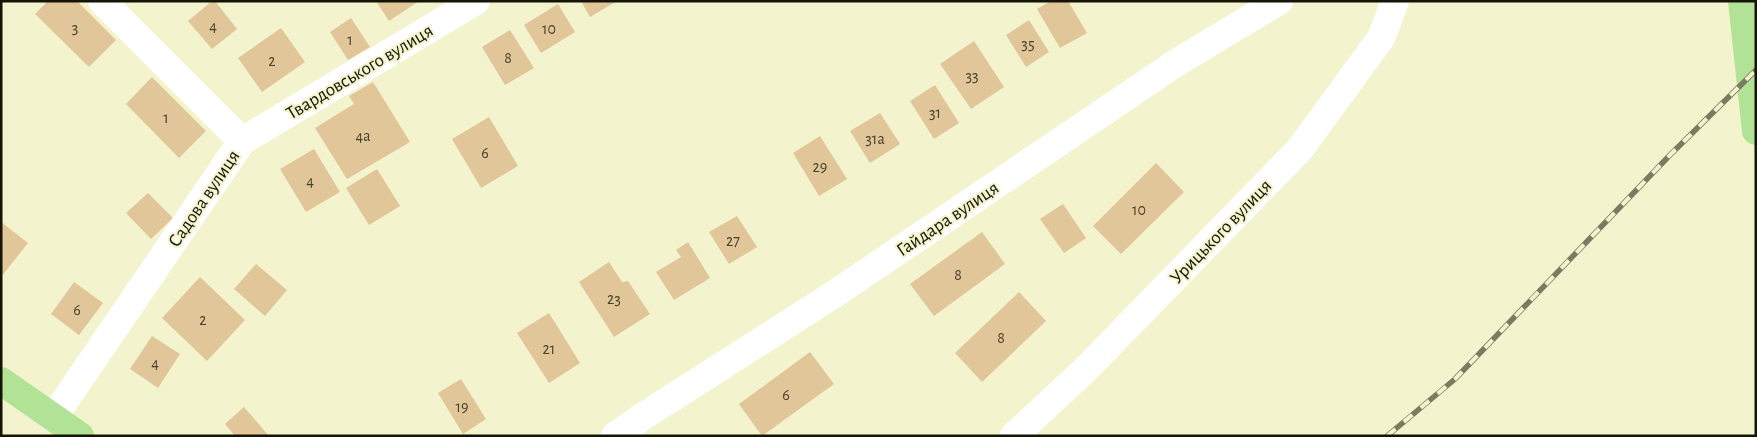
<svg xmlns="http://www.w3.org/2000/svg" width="1757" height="437" font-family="'Alegreya Sans',sans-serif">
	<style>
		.building { fill: #e1c699 }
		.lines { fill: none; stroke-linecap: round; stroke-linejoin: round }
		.minor { stroke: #fff; stroke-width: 28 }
		.major { stroke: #b2e295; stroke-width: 28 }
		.rail-casing { stroke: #7b7b62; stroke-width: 5.5 }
		.rail { stroke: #f3f3cd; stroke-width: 4; stroke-dasharray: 11; stroke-linecap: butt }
		.labels { text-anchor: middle; stroke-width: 4; stroke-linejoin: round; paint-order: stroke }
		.number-label { font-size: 16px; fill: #48412c }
		.street-label { font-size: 19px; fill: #151507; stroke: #f3f3cd }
	</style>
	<rect width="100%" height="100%" fill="#f3f3cd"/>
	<path class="building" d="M48 1H77L116 40 89 67 35 14Z
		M212 1H215L237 29 212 49 188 21Z
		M376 1H419L389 21Z
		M581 1H617L590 17Z
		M1051 1H1068L1087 33 1060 48 1037 9Z
		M558 4 575 32 541 53 524 25Z
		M351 18 370 47 348 60 330 32Z
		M1029 20 1049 52 1026 67 1006 35Z
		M281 28 305 62 262 92 238 58Z
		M510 30 534 68 505 85 482 47Z
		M974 41 1004 87 971 109 940 64Z
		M152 77 206 131 179 158 126 104Z
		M373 82 410 142 347 179 315 128 354 104 349 96Z
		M935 85 959 123 934 139 910 101Z
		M880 113 900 144 870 163 850 131Z
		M489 117 518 166 481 188 452 139Z
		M820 136 847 179 819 196 793 153Z
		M314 149 340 192 306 212 280 169Z
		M1156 163 1184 192 1121 254 1093 226Z
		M377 169 400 206 369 225 346 188Z
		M148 193 173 218 151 239 126 213Z
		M1063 204 1086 238 1064 253 1040 219Z
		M737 216 757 247 729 264 709 232Z
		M1 222 28 243 1 277Z
		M982 232 1005 264 934 316 910 284Z
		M688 242 710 278 674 300 656 272 681 257 676 250Z
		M609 262 622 282 628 281 650 314 614 337 579 282Z
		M256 264 287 290 265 316 234 289Z
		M200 277 245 320 207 361 162 318Z
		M74 282 103 303 79 335 51 314Z
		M1019 292 1046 321 982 382 955 353Z
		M549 313 580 363 549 383 517 333Z
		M152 336 180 354 158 388 130 369Z
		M810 352 834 384 762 436 739 404Z
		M461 379 486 419 463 434 438 393Z
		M244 407 269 436H235L225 424Z"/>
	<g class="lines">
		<path class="minor" d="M242 141 476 1
			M53 418 242 141 102 1
			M615 436 642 417 836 293 1176 63 1279 1
			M1014 436 1086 369 1300 149 1381 38 1395 1"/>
		<path class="major" d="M1742 1 1756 131
			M1 381 80 436"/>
		<defs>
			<path id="rail" d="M1387 436 1455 379 1670 155 1756 70"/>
		</defs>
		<use href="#rail" class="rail-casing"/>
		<use href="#rail" class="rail"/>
	</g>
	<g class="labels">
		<g class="number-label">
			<text x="213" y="31">4</text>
			<text x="75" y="33">3</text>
			<text x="549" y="34">10</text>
			<text x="350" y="45">1</text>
			<text x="1028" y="49">35</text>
			<text x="508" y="63">8</text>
			<text x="272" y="66">2</text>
			<text x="972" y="81">33</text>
			<text x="935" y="118">31</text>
			<text x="166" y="123">1</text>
			<text x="363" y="141">4а</text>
			<text x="875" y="144">31а</text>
			<text x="485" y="158">6</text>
			<text x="820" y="172">29</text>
			<text x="310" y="186">4</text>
			<text x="1139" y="215">10</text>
			<text x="733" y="246">27</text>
			<text x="958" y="280">8</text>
			<text x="614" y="304">23</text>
			<text x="77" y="315">6</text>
			<text x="203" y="325">2</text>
			<text x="1001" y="343">8</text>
			<text x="549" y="354">21</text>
			<text x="155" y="368">4</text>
			<text x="786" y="400">6</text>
			<text x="462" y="412">19</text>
		</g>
		<g class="street-label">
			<text transform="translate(359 71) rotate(-31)" y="7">Твардовського вулиця</text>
			<text transform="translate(203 198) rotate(-56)" y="7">Садова вулиця</text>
			<text transform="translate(947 218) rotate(-34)" y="7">Гайдара вулиця</text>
			<text transform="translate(1220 231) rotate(-46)" y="7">Урицького вулиця</text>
		</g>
	</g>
	<rect width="1757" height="437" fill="none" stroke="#151507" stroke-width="5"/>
</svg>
